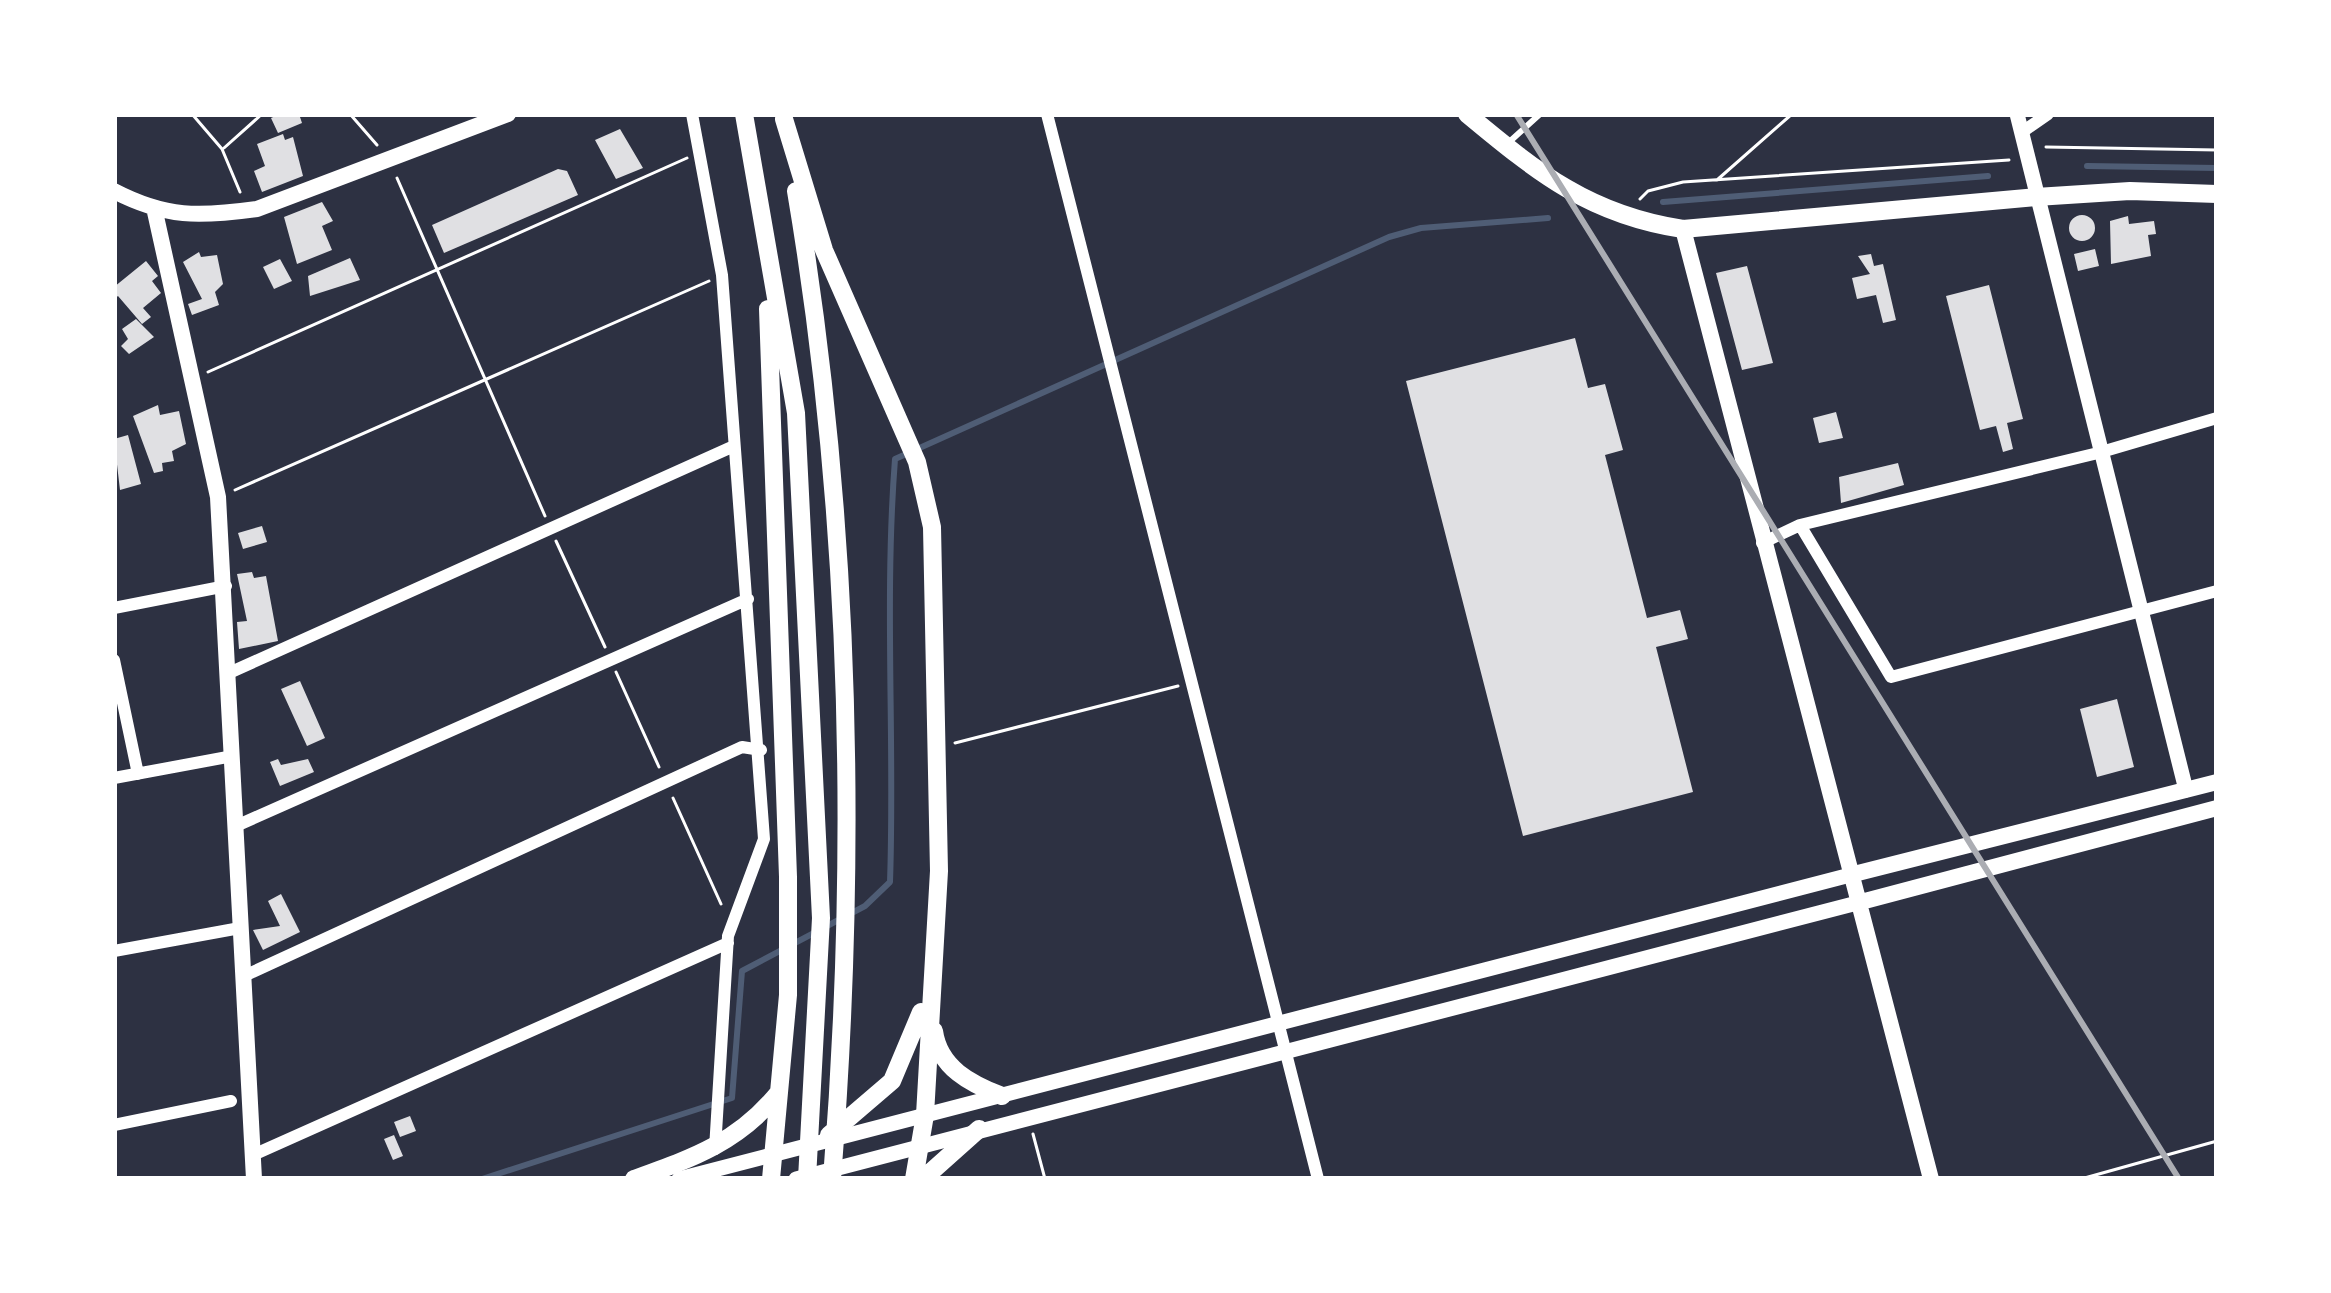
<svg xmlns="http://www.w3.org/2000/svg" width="2331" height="1293" font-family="Literata,serif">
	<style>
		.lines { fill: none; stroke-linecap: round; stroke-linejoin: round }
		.stream { stroke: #4f5d75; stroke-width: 6 }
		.building { fill: #e0e0e3 }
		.path { stroke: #fff; stroke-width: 3 }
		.service { stroke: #fff; stroke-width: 6 }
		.minor { stroke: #fff; stroke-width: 12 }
		.tertiary { stroke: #fff; stroke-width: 15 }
		.secondary { stroke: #fff; stroke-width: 16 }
		.primary { stroke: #fff; stroke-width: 18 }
		.trunk { stroke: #fff; stroke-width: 18 }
		.rail { stroke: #abadb3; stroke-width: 6 }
	</style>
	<rect width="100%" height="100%" fill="#2d3142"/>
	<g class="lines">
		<path class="stream" d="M2087 166 2217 168
			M1663 202 1988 176
			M482 1179 732 1098 742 971 865 906 890 882C895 741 884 601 895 459L1389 237 1421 228 1548 218"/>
	</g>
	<path class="building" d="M280 114H299L302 123 278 133 271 118Z
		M620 129 643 168 616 179 595 140Z
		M283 134 285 140 293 137 303 176 262 192 254 171 265 166 257 144Z
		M558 169 567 171 578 195 444 253 432 225Z
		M322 202 333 221 322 226 332 250 297 264 284 217Z
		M2069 228a13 13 0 1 1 26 0a13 13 0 1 1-26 0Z
		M2128 216 2129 224 2154 221 2156 234 2148 235 2151 256 2111 264 2110 221Z
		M2095 249 2099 266 2078 271 2074 254Z
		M199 252 201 257 217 255 223 284 215 292 219 305 192 315 188 304 202 299 183 262Z
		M1871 254 1874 266 1883 264 1896 320 1883 323 1876 295 1857 299 1852 278 1870 274 1858 256Z
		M350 258 360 280 310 296 308 276Z
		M280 259 292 281 274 289 263 267Z
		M146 261 158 276 152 281 161 293 143 308 151 317 142 324 118 296 114 299V287Z
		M1747 266 1773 363 1742 370 1716 273Z
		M1989 285 2023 419 2007 423 2013 449 2003 452 1996 426 1980 430 1946 296Z
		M136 319 154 337 129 354 121 346 128 339 122 329Z
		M1575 338 1588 388 1605 384 1623 450 1605 455 1647 618 1680 610 1688 639 1656 647 1693 792 1523 836 1406 381Z
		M158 405 160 415 179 411 186 444 172 451 174 461 162 463 163 471 154 473 133 416Z
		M1836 412 1843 438 1819 443 1813 418Z
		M128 435 141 484 120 490 114 439Z
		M1898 463 1904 485 1841 503 1839 477Z
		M262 526 267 542 243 549 238 533Z
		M252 572 254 578 266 576 278 641 239 649 237 622 247 621 237 574Z
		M300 681 325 738 307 746 281 689Z
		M2117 699 2134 767 2097 777 2080 709Z
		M278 759 281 765 308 759 314 772 280 786 270 762Z
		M281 894 300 932 263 950 253 930 280 926 268 901Z
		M410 1116 416 1131 400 1137 394 1122Z
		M394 1135 403 1156 393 1160 384 1139Z"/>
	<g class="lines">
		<path class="path" d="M192 114 222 149 240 192
			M350 114 377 145
			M2046 147 2217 150
			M224 148 262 114
			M397 178 545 516
			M1717 180 1792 114
			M1640 199 1648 191 1683 182 2009 160
			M208 372 687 158
			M235 490 709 281
			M556 541 605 647
			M616 672 659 767
			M955 743 1178 686
			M673 798 721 904
			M1033 1134 1045 1179
			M2081 1179 2217 1141"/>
		<path class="service" d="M1507 144 1540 114"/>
		<path class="minor" d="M692 114 722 275 764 839 728 936 715 1149
			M1047 114 1318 1179
			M2025 130 2048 114
			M1800 525 1891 677 2217 591
			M1762 543 1800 525 2098 453 2217 418
			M114 608 226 586
			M114 660 138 774
			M229 673 734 446
			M114 778 233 756
			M236 826 748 599
			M114 951 240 928
			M244 976 742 747 761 750
			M114 1125 231 1101
			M253 1155 728 943"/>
		<path class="tertiary" d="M2017 114 2186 790
			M679 1179 1854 874
			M796 1179 1861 902"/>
		<path class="secondary" d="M114 191C166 218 199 217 257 209L508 114
			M155 212 218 497 254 1179
			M1683 229 1931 1179
			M1854 874 2217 782
			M1861 902 2217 808"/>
		<path class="primary" d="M1467 114C1538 173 1590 215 1683 229L2036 197 2130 191 2217 194"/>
		<path class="trunk" d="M744 114 796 413 821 918 807 1179
			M784 119 824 250 917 462 932 527 939 871 925 1115 914 1179
			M796 191C851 517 858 850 832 1179
			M768 309 788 877V995L771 1179
			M934 1031C939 1068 971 1084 1002 1096
			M829 1135 892 1081 921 1012
			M634 1179C693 1158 739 1142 779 1092
			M923 1179 979 1129"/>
		<path class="rail" d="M1516 114 2179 1179"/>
	</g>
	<rect width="2331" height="1293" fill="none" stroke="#ffffff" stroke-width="234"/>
</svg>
